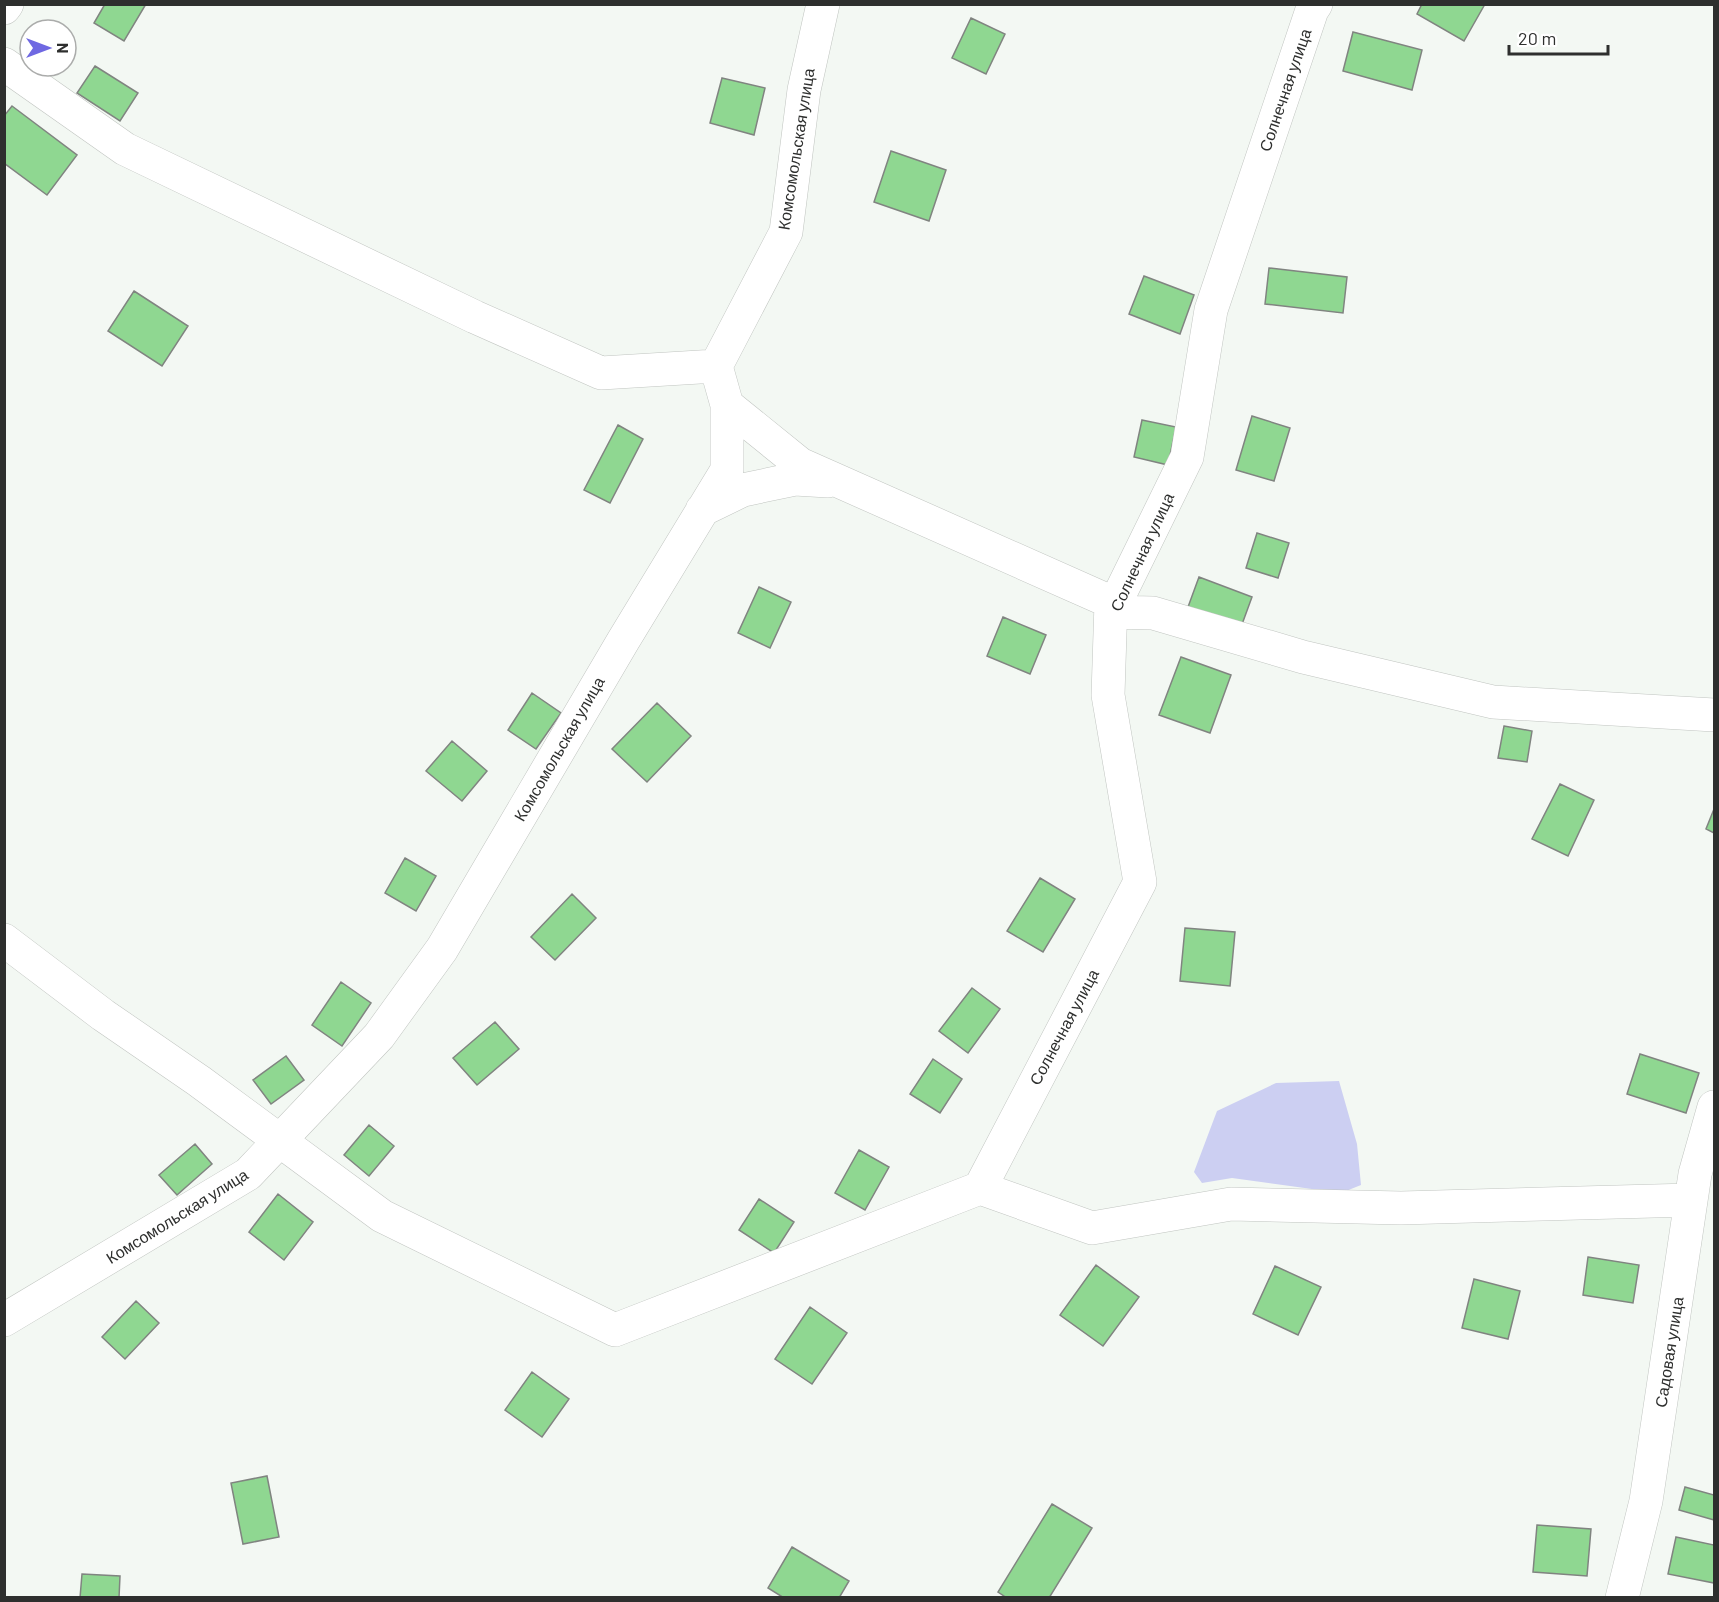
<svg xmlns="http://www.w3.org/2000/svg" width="1719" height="1602" font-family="Barlow,sans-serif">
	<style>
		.water { fill: #cccff2 }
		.building { fill: #8fd791; stroke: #808480; stroke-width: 1.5 }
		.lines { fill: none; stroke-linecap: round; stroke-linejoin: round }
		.minor-casing { stroke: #c1c5c1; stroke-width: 34 }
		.minor { stroke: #fff; stroke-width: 33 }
		.labels { text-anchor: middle; stroke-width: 4.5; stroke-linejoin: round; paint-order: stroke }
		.street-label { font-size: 16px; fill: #2e2f2e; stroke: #fff }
	</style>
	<rect width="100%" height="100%" fill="#f3f8f3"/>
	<path class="water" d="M1339 1081 1357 1144 1361 1185 1341 1193 1232 1178 1202 1183 1194 1172 1217 1111 1276 1083Z"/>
	<path class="building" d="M105 4H146L124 41 94 23Z
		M1422 4H1485L1464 41 1417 14Z
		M971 18 1005 34 986 74 952 58Z
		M1353 32 1422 50 1412 90 1343 71Z
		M95 66 138 93 120 121 77 93Z
		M722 78 765 88 754 135 710 123Z
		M12 106 77 155 47 195 4 163V116Z
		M891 151 946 170 929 221 874 202Z
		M1269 268 1347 277 1343 313 1265 304Z
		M1144 276 1194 295 1180 334 1129 314Z
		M134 291 188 326 162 366 108 331Z
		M1252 416 1290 428 1274 481 1236 470Z
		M1142 420 1176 427 1168 465 1134 457Z
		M618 425 643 439 610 503 584 490Z
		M1257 533 1289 543 1278 578 1246 568Z
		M1199 577 1252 597 1241 627 1188 607Z
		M759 587 791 602 770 648 738 633Z
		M1003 617 1046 635 1030 674 987 656Z
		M1181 657 1231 675 1210 733 1159 715Z
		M532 693 561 713 536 749 508 730Z
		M657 703 691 736 647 782 612 749Z
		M1504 726 1532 731 1527 762 1498 758Z
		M452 741 487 771 462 801 426 771Z
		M1560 784 1594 800 1568 856 1532 839Z
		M1714 809V833L1706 829Z
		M405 858 436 876 416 911 385 893Z
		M1040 878 1075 899 1043 952 1007 931Z
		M572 894 596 918 555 960 531 937Z
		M1185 928 1235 932 1230 986 1180 981Z
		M341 982 371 1003 342 1046 312 1025Z
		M972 988 1000 1009 968 1053 939 1031Z
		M495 1022 519 1049 477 1085 453 1058Z
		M1640 1054 1699 1073 1686 1113 1627 1094Z
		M286 1056 304 1080 271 1104 253 1080Z
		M933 1059 962 1079 940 1113 910 1094Z
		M369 1125 394 1146 369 1176 344 1155Z
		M195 1144 212 1164 177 1195 159 1175Z
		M859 1150 889 1167 865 1210 835 1193Z
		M278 1194 313 1222 284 1260 249 1232Z
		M759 1199 794 1222 774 1253 739 1230Z
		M1588 1257 1639 1265 1633 1303 1583 1295Z
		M1096 1265 1139 1297 1103 1346 1060 1315Z
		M1275 1266 1321 1287 1298 1335 1253 1314Z
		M1474 1279 1520 1291 1508 1339 1462 1328Z
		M136 1301 159 1323 125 1359 102 1337Z
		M810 1307 847 1333 812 1384 775 1359Z
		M532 1372 569 1399 542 1437 505 1410Z
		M267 1476 279 1537 243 1544 231 1483Z
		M1685 1487 1714 1495V1520L1679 1510Z
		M1052 1504 1092 1528 1049 1598H1007L998 1592Z
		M1537 1525 1591 1529 1587 1576 1533 1572Z
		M1676 1537 1714 1545V1583L1668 1574Z
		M792 1547 849 1581 839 1598H784L768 1588Z
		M82 1574 120 1576 119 1598H80Z"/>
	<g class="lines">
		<defs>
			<path id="minor" d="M4 8 7 4
				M4 64 125 149 475 317 601 373 716 366
				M727 405 800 464 1111 602 1108 695 1140 882 980 1188
				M702 510 743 490 795 479 828 481
				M1111 612 1187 457 1211 310 1312 10 1316 4
				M1111 612 1153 613 1303 657 1493 702 1714 715
				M4 940 103 1015 199 1081 382 1216 615 1330 980 1188 1092 1228 1231 1204 1401 1208 1691 1200
				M4 1320 248 1174 379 1036 442 949 623 641 727 470V405L716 366 786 232 804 90 823 4
				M1622 1598 1646 1501 1695 1174 1714 1107"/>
		</defs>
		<use href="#minor" class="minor-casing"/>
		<use href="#minor" class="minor"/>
	</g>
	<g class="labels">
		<g class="street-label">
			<text transform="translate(1285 90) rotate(-71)" y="6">Солнечная улица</text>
			<text transform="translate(796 149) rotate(-81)" y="6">Комсомольская улица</text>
			<text transform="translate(1142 552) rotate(-65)" y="6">Солнечная улица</text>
			<text transform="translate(559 749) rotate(-60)" y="6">Комсомольская улица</text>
			<text transform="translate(1064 1027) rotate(-62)" y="6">Солнечная улица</text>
			<text transform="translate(177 1216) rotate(-32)" y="6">Комсомольская улица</text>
			<text transform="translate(1669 1352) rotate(-81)" y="6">Садовая улица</text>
		</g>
	</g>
	<rect width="1719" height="1602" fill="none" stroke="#2e2f2e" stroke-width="12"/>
	<g transform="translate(48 48) rotate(90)"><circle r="28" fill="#ffffff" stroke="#abacab" stroke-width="1.5"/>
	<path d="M0-4.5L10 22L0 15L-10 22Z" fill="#6f68e2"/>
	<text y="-9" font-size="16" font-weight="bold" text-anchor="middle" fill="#2e2f2e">N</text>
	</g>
	<path d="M1509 45v9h99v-9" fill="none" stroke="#2e2f2e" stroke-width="3"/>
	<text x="1518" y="45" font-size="18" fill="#2e2f2e" stroke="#ffffff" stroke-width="4.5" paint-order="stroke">20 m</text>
</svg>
